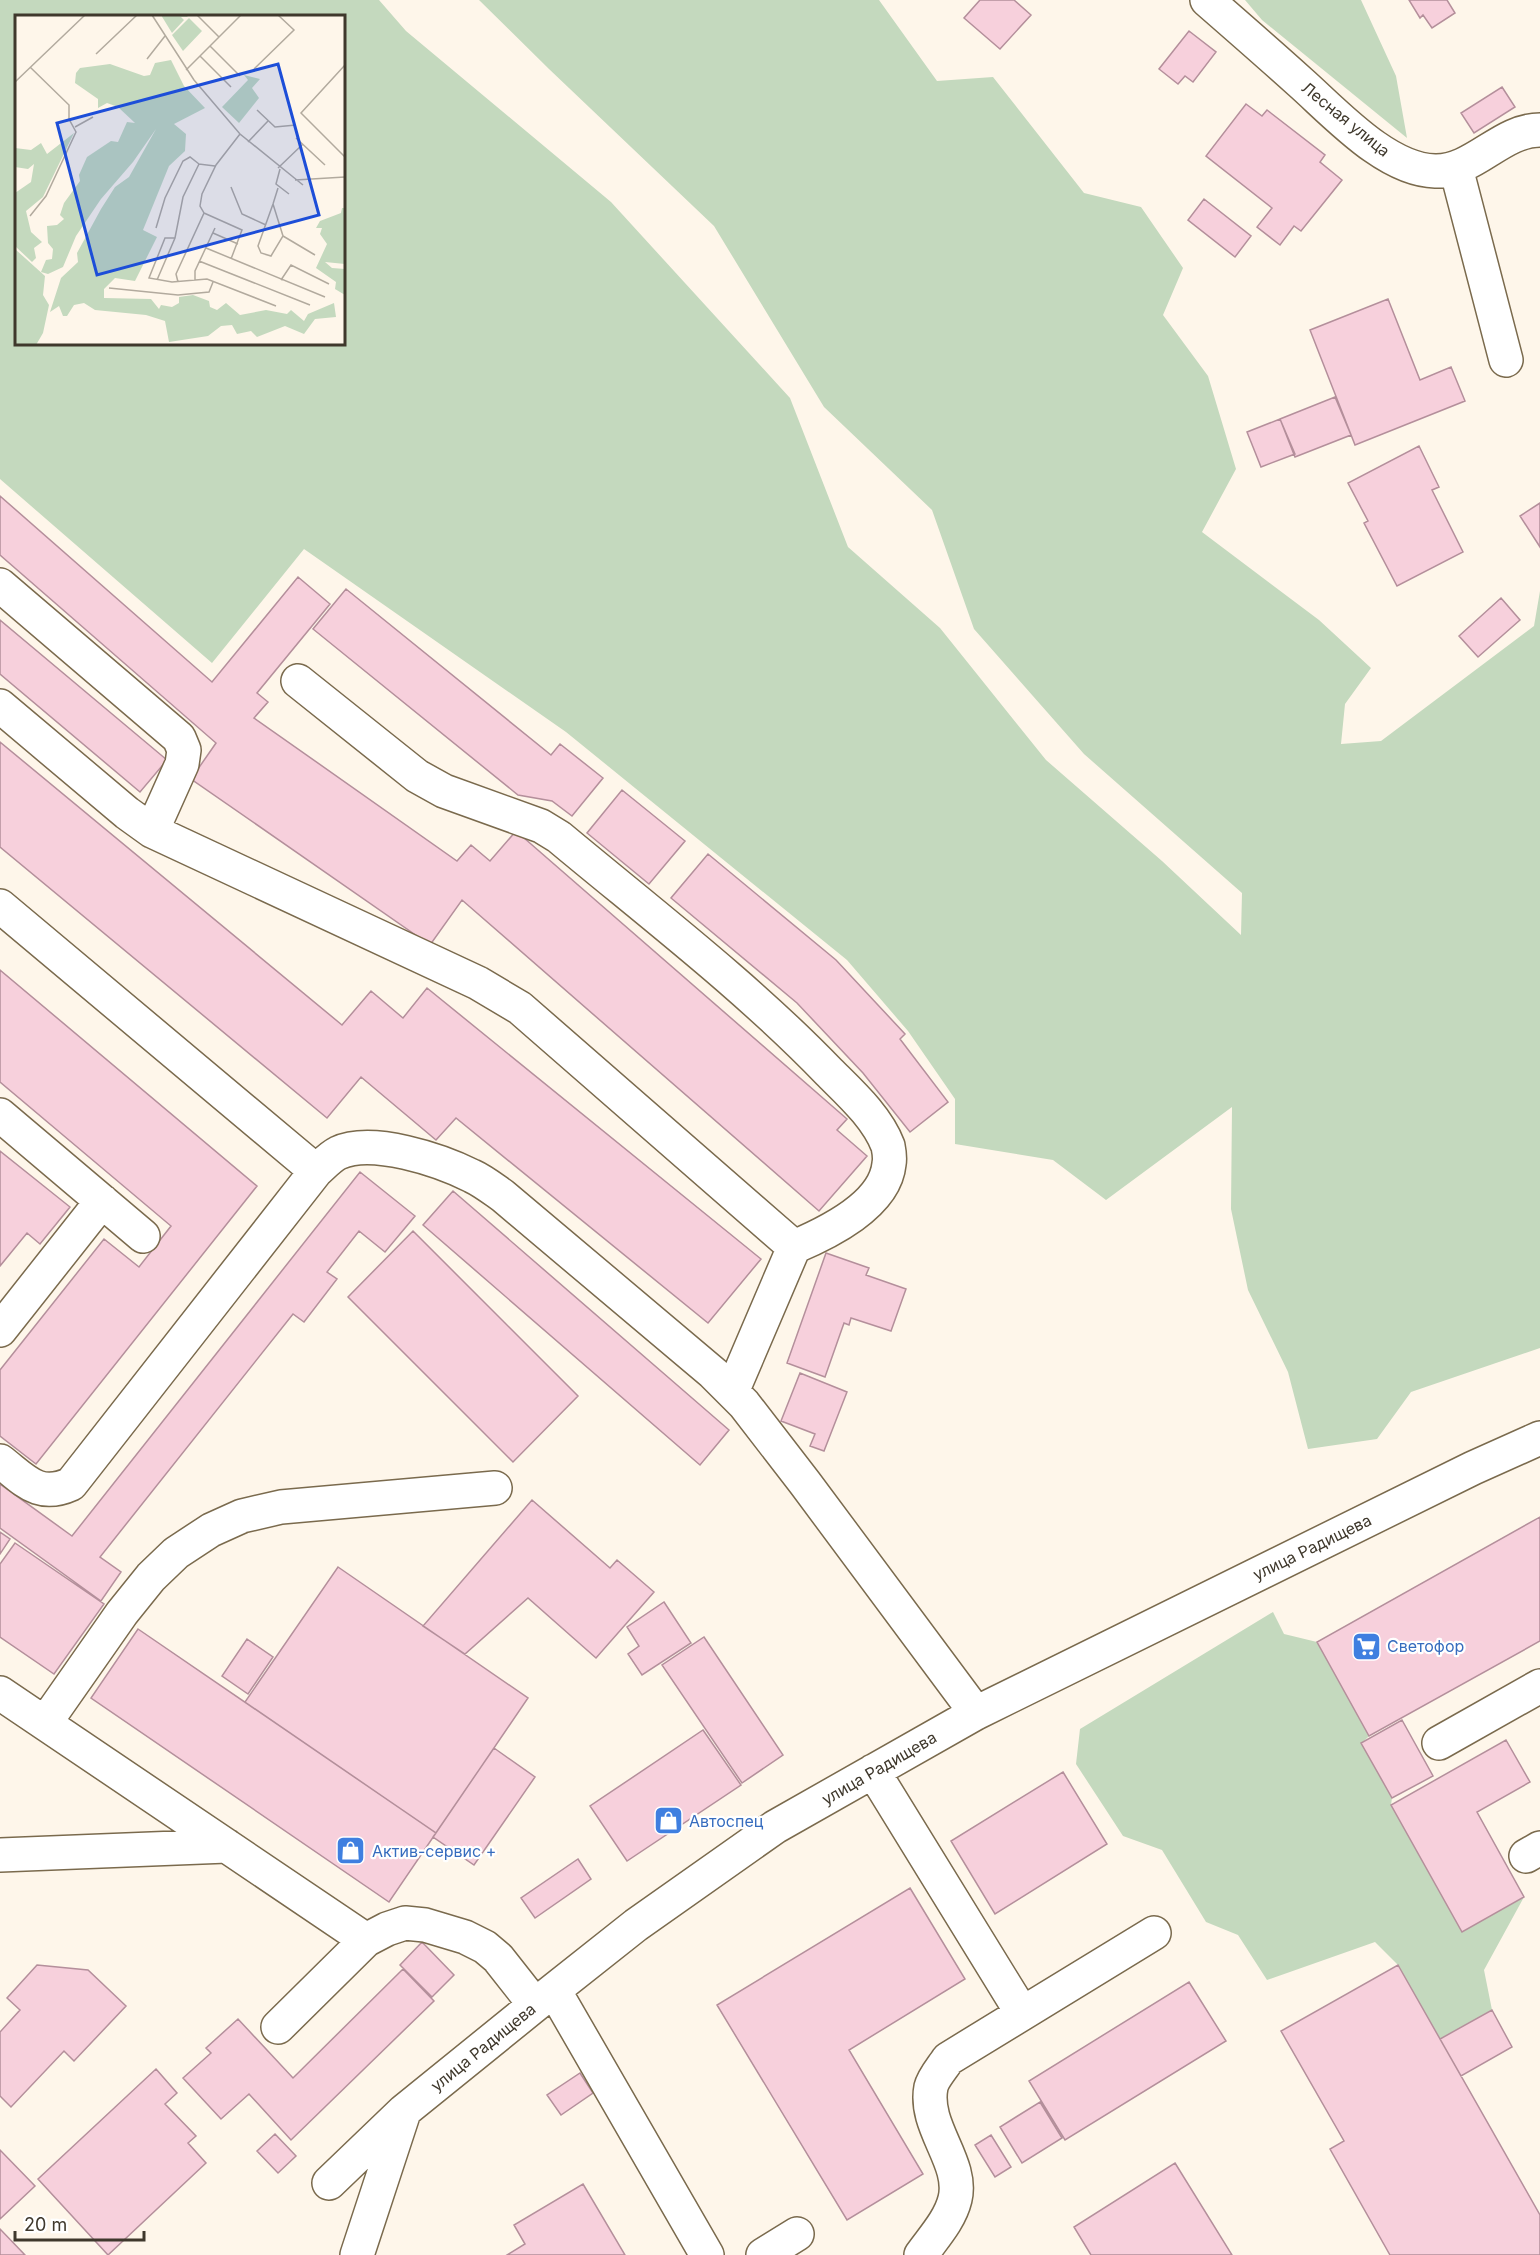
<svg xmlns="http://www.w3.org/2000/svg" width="1540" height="2255" font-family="Inter,sans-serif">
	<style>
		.green { fill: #c4d9be; fill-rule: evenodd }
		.building { fill: #f7d0dc; stroke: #b48f9b; stroke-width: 1.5 }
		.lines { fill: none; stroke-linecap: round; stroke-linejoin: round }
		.minor-casing { stroke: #7a6a4d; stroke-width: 36 }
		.minor { stroke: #fff; stroke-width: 33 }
		.labels { text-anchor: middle; stroke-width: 4.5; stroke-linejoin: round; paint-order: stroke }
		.street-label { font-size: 16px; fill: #3f382c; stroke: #fff }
		.shop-label { font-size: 16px; fill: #366cbe; stroke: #fff; text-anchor: start }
		.inset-road { fill: none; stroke: #b2aa9e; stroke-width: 1.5 }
		.view { fill: #1d4ed8; fill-opacity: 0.15; stroke: #1d4ed8; stroke-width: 3 }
		.inset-edge { fill: none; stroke: #3f382c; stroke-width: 3 }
	</style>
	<rect width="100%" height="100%" fill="#fef6ea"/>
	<path class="green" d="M0 0H379L406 31 611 202 790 398 848 547 940 628 1046 760 1162 861 1241 935 1242 893 1084 754 974 629 932 510 824 407 714 226 549 69 479 0H879L937 81 993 77 1084 193 1141 207 1183 268 1163 315 1208 376 1236 469 1202 532 1319 620 1371 668 1345 704 1341 744 1381 741 1534 626 1540 591V1348L1411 1392 1377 1439 1308 1449 1288 1372 1248 1290 1231 1209 1232 1107 1106 1200 1053 1160 955 1144V1099L908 1031 847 960 566 732 304 549 212 663 0 479ZM16 16H344V344H16Z
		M1245 0H1361L1396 76 1407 138 1262 20Z
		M1273 1612 1284 1634 1317 1642 1369 1736 1362 1743 1392 1798 1391 1805 1462 1932 1524 1897 1484 1970 1492 2010 1440 2039 1398 1965 1375 1942 1267 1980 1238 1935 1206 1922 1162 1850 1123 1836 1076 1764 1080 1729Z"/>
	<path class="building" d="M980 0H1014L1031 15 1000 49 964 18Z
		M1409 0H1447L1455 13 1432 28 1423 15 1420 18Z
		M1189 31 1216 52 1193 82 1185 76 1178 84 1159 69Z
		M1502 87 1515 107 1474 133 1461 113Z
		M1246 104 1262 116 1267 110 1325 155 1320 162 1342 180 1301 231 1294 226 1280 245 1257 227 1272 208 1206 156Z
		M1204 199 1251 236 1235 257 1188 220Z
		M1388 299 1420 380 1451 367 1465 401 1355 445 1310 330Z
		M1335 397 1351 435 1295 457 1280 419Z
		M1280 419 1295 454 1261 467 1247 432Z
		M1419 446 1439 487 1432 490 1463 552 1397 586 1364 523 1368 521 1348 483Z
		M0 496 212 682 298 577 330 604 257 693 268 702 254 718 457 861 471 845 490 861 516 831 847 1119 837 1130 867 1156 819 1211 462 900 430 945 191 779 216 743 0 555Z
		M1540 503V547L1520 516Z
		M346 589 551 755 560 744 603 778 572 816 552 801 518 795 313 629Z
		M1501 598 1520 620 1478 657 1459 636Z
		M0 620 167 760 140 792 0 674Z
		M0 742 342 1025 371 991 403 1018 427 988 761 1259 708 1323 456 1118 436 1140 361 1077 327 1118 0 847Z
		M622 790 685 841 649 884 587 833Z
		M708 854 836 960 905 1034 900 1039 948 1102 910 1132 863 1073 797 1003 671 898Z
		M0 970 257 1186 36 1464 0 1436V1370L104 1239 139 1267 171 1226 0 1082Z
		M0 1151 70 1207 40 1244 27 1233 0 1266Z
		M360 1172 415 1216 385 1252 359 1231 327 1272 337 1279 304 1322 293 1314 100 1557 121 1572 101 1601 0 1528V1484L72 1536Z
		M453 1191 729 1430 700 1465 423 1225Z
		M413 1231 578 1396 513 1462 348 1297Z
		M826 1253 869 1268 866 1275 906 1289 891 1331 851 1318 849 1325 844 1323 825 1377 787 1363Z
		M800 1373 847 1392 824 1451 810 1446 815 1434 781 1421Z
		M532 1500 610 1568 617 1560 654 1592 596 1658 528 1598 465 1654 423 1626Z
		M1540 1517V1641L1369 1736 1317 1642Z
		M0 1532 10 1539 0 1554Z
		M15 1543 104 1604 54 1674 0 1637V1564Z
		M338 1567 528 1698 436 1833 245 1702Z
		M664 1602 691 1643 642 1675 628 1654 639 1646 627 1627Z
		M138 1629 436 1833 389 1902 91 1698Z
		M704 1637 783 1755 742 1783 662 1665Z
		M247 1639 273 1657 248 1694 222 1676Z
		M1402 1720 1433 1776 1392 1798 1361 1743Z
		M703 1730 741 1785 627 1861 590 1806Z
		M1506 1740 1530 1782 1477 1812 1524 1897 1462 1932 1391 1805Z
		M494 1748 535 1777 474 1865 433 1837Z
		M1063 1772 1107 1844 995 1914 951 1841Z
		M578 1859 591 1879 535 1918 521 1898Z
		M910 1888 965 1979 849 2050 923 2174 847 2220 717 2005Z
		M422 1942 454 1975 432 1997 400 1965Z
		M37 1965 88 1970 126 2006 74 2061 64 2051 11 2107 0 2096V2032L20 2010 7 1998Z
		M1398 1965 1540 2215V2255H1390L1330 2149 1344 2141 1281 2031Z
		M403 1969 434 2001 291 2140 249 2094 221 2119 183 2078 211 2053 206 2048 238 2019 293 2078Z
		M1189 1982 1226 2041 1065 2140 1029 2081Z
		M1492 2010 1512 2047 1461 2076 1440 2039Z
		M156 2069 177 2093 165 2104 196 2136 188 2143 206 2163 108 2255 38 2179Z
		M580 2073 593 2093 561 2115 547 2095Z
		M1040 2102 1062 2138 1022 2163 1000 2127Z
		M275 2134 296 2156 278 2173 257 2151Z
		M991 2135 1011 2167 995 2177 975 2145Z
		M0 2150 35 2186 0 2219Z
		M1175 2163 1232 2255H1091L1074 2227Z
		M583 2184 625 2255H507L525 2244 514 2225Z
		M0 2229 25 2255H0Z"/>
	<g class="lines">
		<defs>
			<path id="minor" d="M1207 0C1238 27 1269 54 1300 82 1335 113 1386 170 1435 171 1474 172 1501 130 1540 130
				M1456 168 1506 360
				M0 585 179 738 184 750 182 764 152 831
				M298 681 417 776 444 791 541 826 559 837C650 913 746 986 829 1072 850 1093 877 1117 888 1146 889 1151 890 1159 889 1164 885 1205 827 1233 794 1247
				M0 706 127 813 152 831 478 983 520 1008 794 1247 732 1392
				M0 906 316 1171C323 1165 330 1157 338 1153 372 1137 440 1160 472 1176 483 1181 493 1189 503 1196L713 1373 744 1404 805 1483 976 1713
				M0 1115 143 1236
				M0 1330 102 1201
				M0 1461C25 1480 38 1499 71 1484L316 1171
				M0 1693 366 1940
				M45 1723 122 1613 151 1577 176 1553 211 1530 242 1516 281 1507 495 1488
				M1439 1743 1540 1686
				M873 1771 1022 2013
				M0 1855 227 1846
				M1526 1856 1540 1848
				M554 1990 707 2255
				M278 2027 366 1940 387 1929 405 1923 425 1925 465 1937 485 1947 498 1958 535 2005
				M329 2183 404 2111 535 2005 636 1925 775 1827 976 1713 1473 1468 1540 1438
				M357 2255 403 2115
				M763 2255 797 2234
				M921 2255C933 2238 950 2220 955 2199 964 2162 923 2127 931 2087 933 2078 943 2067 948 2059L1154 1933"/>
		</defs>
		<use href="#minor" class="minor-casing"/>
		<use href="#minor" class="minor"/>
	</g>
	<defs>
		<symbol id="supermarket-square" viewBox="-11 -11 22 22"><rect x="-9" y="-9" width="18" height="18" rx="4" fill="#3f7fe0" stroke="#fff"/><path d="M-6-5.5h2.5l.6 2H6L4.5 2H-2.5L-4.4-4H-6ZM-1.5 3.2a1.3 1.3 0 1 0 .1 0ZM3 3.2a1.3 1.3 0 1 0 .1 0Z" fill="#fff"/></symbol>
		<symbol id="shop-square" viewBox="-11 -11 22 22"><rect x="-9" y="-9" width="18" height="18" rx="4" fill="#3f7fe0" stroke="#fff"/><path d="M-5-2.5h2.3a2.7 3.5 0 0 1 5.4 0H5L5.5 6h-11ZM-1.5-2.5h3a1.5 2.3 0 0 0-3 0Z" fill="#fff"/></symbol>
	</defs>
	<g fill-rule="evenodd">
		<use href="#supermarket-square" x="1350" y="1630" width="33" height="33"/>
		<use href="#shop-square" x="652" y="1804" width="33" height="33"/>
		<use href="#shop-square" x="334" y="1834" width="33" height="33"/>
	</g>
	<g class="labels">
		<g class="street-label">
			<text transform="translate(1346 119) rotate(39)" y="6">Лесная улица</text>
			<text transform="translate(1312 1547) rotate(-26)" y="6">улица Радищева</text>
			<text transform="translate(879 1768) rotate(-30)" y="6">улица Радищева</text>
			<text transform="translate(483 2047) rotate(-39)" y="6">улица Радищева</text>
		</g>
		<g class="shop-label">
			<text x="1387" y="1652">Светофор</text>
			<text x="689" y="1827">Автоспец</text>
			<text x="372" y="1857">Актив-сервис +</text>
		</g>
	</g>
	<g transform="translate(15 15)">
		<rect width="330" height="330" fill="#fef6ea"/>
		<path d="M146 0H171L173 2H166L169 5 157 18ZM174 3 187 16 168 36 157 20ZM156 45 169 71 190 93 159 109 171 119 170 136 154 151 128 215 142 222 120 266 100 263 89 274V283L136 284 144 294 146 290 157 292 164 288V282L178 280 194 286 195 292 202 295 211 288 225 300 251 295 272 299 276 295 289 306 293 299 319 288 321 302 300 304 289 319 270 311 242 322 236 316 222 319 217 310 206 311 193 321 154 327 150 306 131 300 80 295 69 288 59 290 52 301H48L44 291 35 297 46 263 63 247 62 238 86 194 100 172 114 162 141 114 118 147 86 184 61 221 48 252 33 259 26 257 31 245 37 244 38 234 33 228 32 211 42 210 49 204 45 200 49 188 65 166 64 160 72 142 96 126 103 127 112 107 120 108 103 92 92 88 83 93V84L60 68 61 58 65 53 95 49 129 61 135 60 140 48ZM229 60 245 64 237 73 244 83 224 108 207 92 233 65ZM59 118 28 182 11 196 16 217 27 227 19 233 21 243 17 247 0 231V178L16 167 19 149 13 154 0 152V133L16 135 26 128 32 139ZM327 193H330V249L310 247 317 253 330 254V280L320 274 321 267 301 253 312 229 305 219 307 213H301L305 206 326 198ZM0 234 30 261 28 280 34 290 28 318 21 330H0Z" fill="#c4d9be"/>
		<path class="inset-road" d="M137 0 179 65 225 119 288 170M182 0 204 22M195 31 225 61M81 39 122 0M185 41 216 72M132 44 150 21M330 50 286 98 330 142M239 54 279 15 263 0M171 55 226 0M0 67 70 0M242 95 260 112 281 110M60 112 78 102M281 123 310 150M233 127 253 106M263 153 288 129M265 154 261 169 274 179M280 165 330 162M216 172 227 199 251 210M258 189 268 221 256 241 246 238 243 231 258 189 263 173M189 198 227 215 216 244M15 201 31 181 61 117 54 104V90L15 52M141 213 150 183 168 146 175 142 184 149M198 218 223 229M268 221 300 240M160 223H150L134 263 157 267 192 264 261 291M191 233 310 282M184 246 295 290M142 265 160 223 168 182 184 149 200 151M180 265V256L200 213M266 265 276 250 314 269M163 267 161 259 189 198 185 191 187 179 201 150 225 119M94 273 163 280 194 277 198 267"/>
		<path class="view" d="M263 49 304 200 82 260 42 108Z"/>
		<rect width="330" height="330" class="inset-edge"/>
	</g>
	<path d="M15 2231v9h129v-9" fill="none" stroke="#3f382c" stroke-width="3"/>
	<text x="24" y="2231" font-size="18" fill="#3f382c" stroke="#ffffff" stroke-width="4.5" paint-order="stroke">20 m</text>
</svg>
